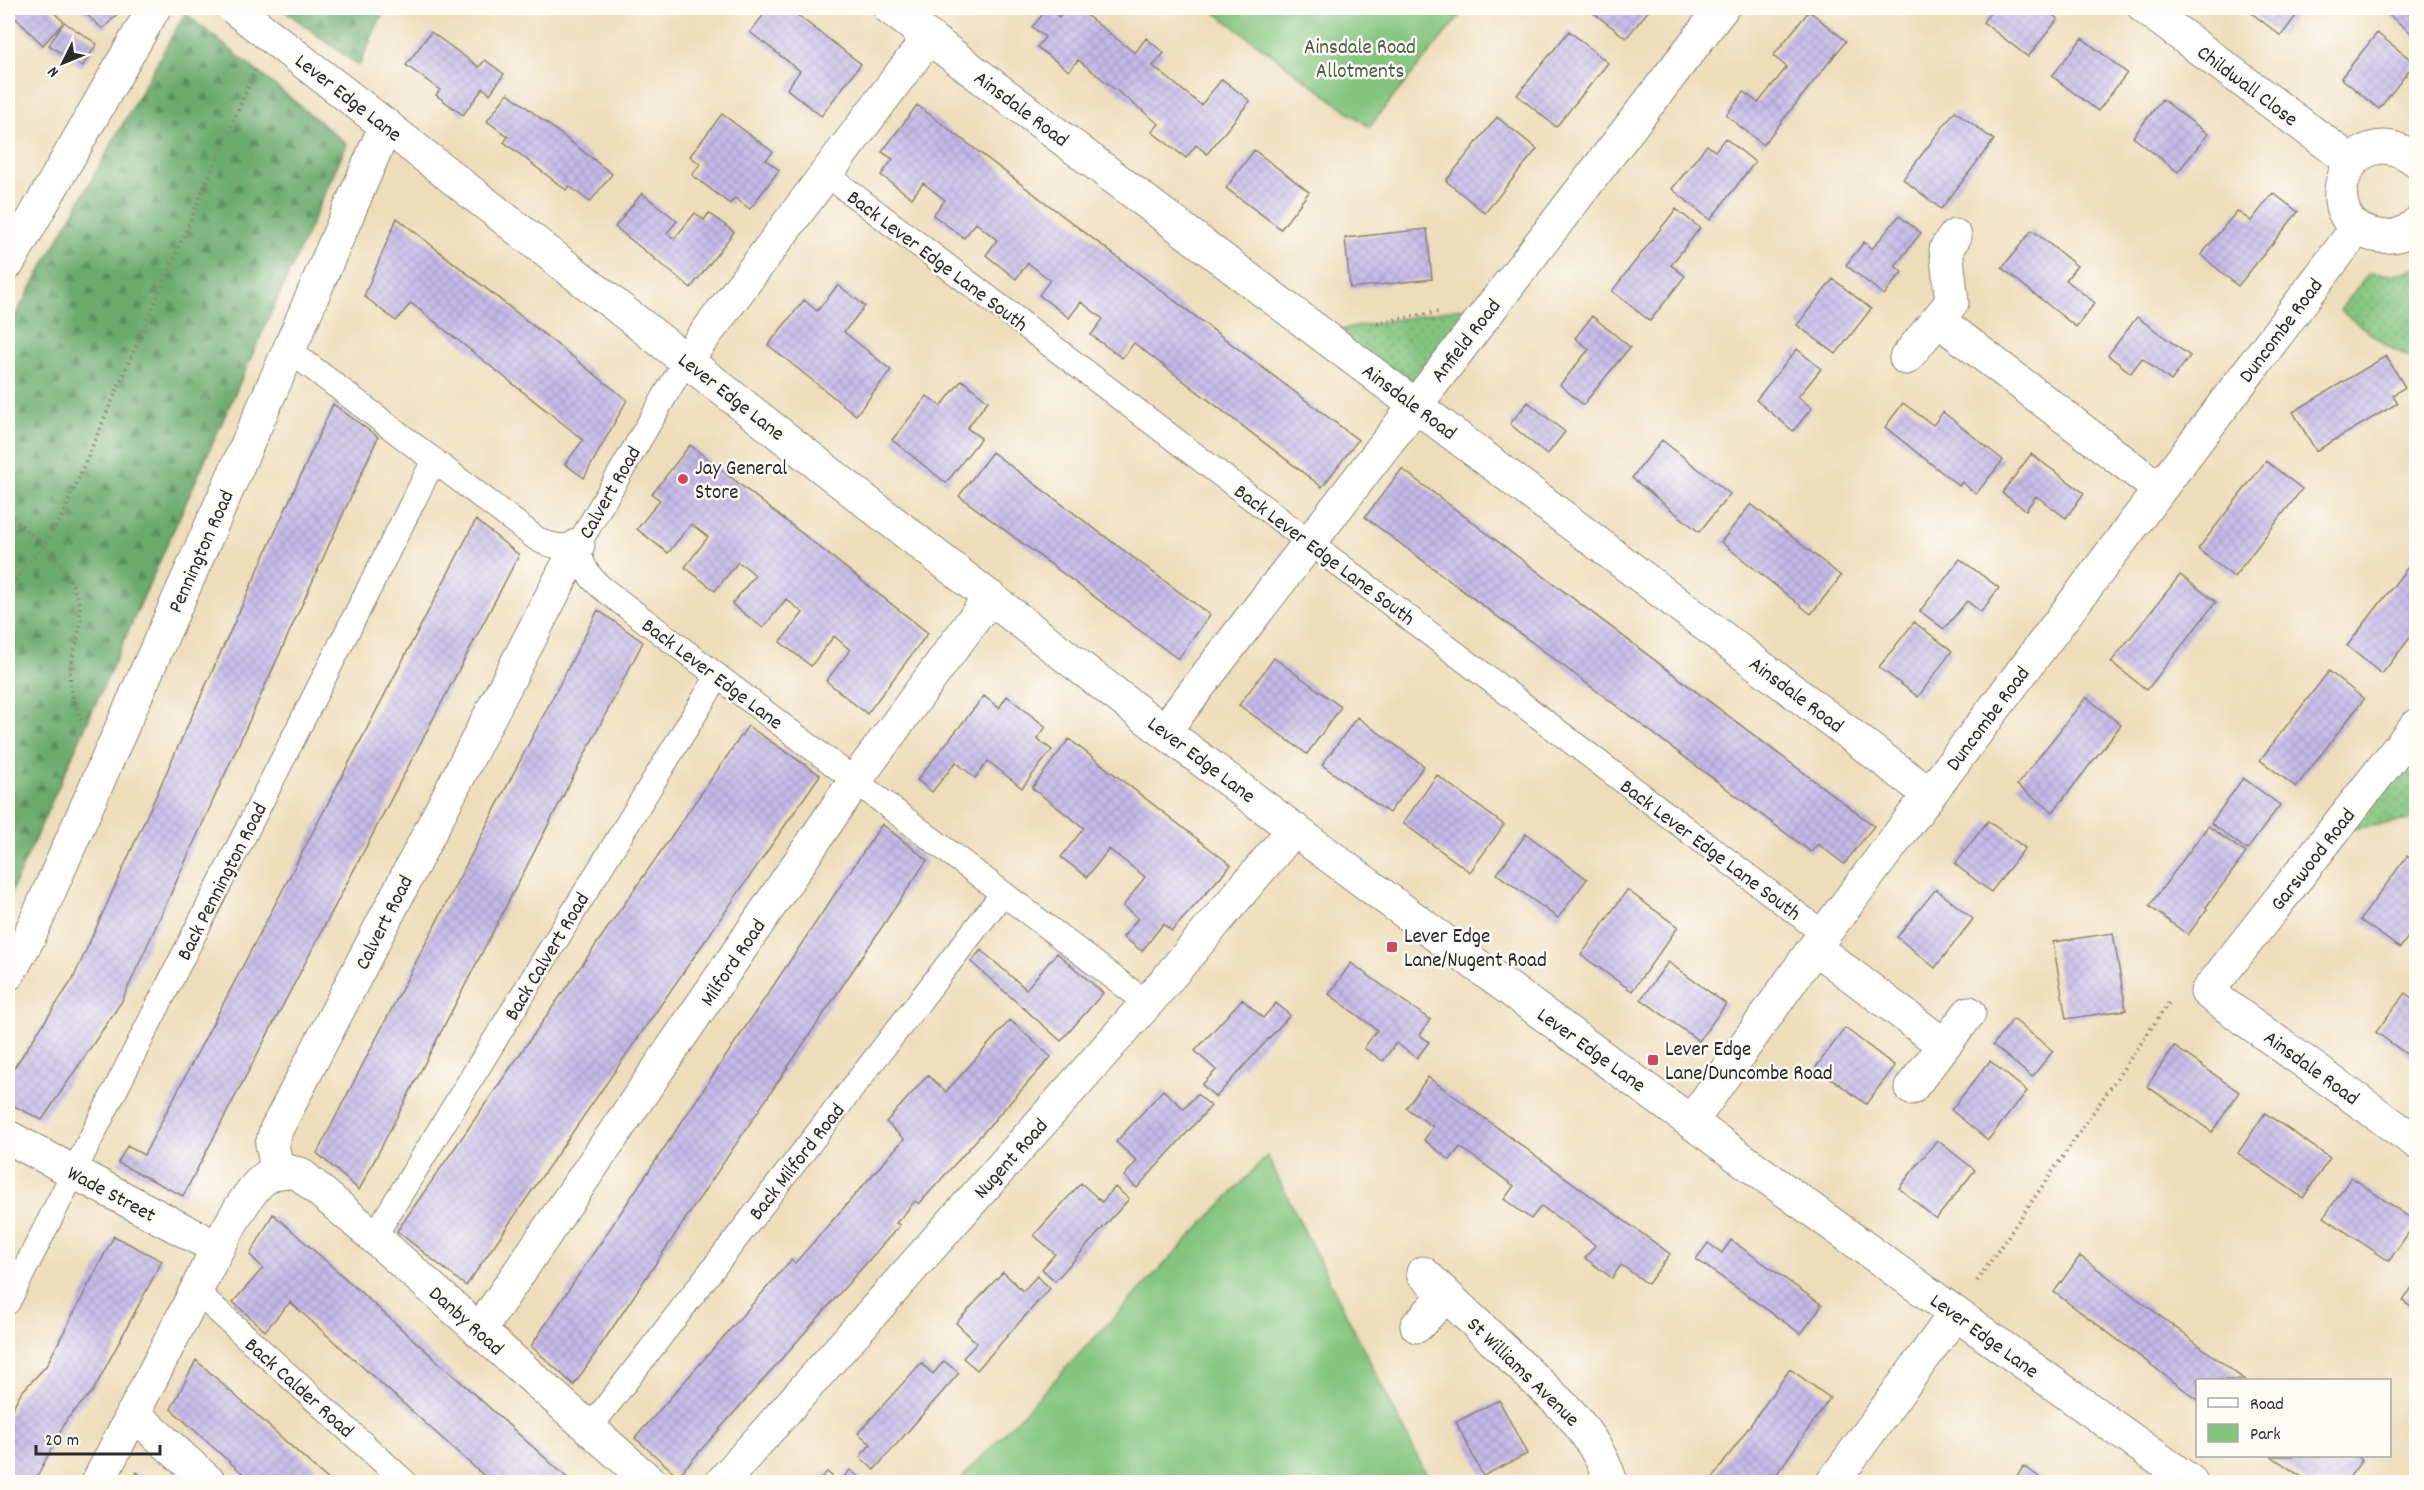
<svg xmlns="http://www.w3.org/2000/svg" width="2424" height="1490" font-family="Dekko,sans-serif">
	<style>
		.grass { fill: url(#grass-dots); stroke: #577854; stroke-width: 1.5 }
		.forest { fill: url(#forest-firs); stroke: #4a6a4c; stroke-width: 1.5 }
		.green { fill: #83c57e; stroke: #577854; stroke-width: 1.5 }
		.building { fill: url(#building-cross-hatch) }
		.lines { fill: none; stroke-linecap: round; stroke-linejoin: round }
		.service-casing { stroke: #8c8472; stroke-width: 26 }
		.pedestrian-casing { stroke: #8c8472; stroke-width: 35 }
		.minor-casing { stroke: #8c8472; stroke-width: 35 }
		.tertiary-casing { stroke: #8c8472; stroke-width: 35 }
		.path { stroke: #8c8472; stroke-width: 4; stroke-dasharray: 1.5 4.5; stroke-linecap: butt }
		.service { stroke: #fff; stroke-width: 24 }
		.pedestrian { stroke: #fff; stroke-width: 33 }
		.minor { stroke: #fff; stroke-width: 33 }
		.tertiary { stroke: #fff; stroke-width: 33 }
		.tertiary-bridge-casing { stroke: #8c8472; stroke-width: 35; stroke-linecap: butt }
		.tertiary-bridge { stroke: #fff; stroke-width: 33 }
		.poi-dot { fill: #d1495b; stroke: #fdfcf7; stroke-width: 2 }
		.labels { text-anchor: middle; stroke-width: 5; stroke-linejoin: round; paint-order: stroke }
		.park-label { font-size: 21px; fill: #4a6148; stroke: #fdfcf7 }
		.street-label { font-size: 21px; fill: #2b2b2b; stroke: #fdfcf7 }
		.poi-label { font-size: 21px; fill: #2b2b2b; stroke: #fdfcf7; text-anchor: start }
	</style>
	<defs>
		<pattern id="grass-dots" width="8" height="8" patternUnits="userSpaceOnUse" patternTransform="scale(1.5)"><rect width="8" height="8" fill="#83c57e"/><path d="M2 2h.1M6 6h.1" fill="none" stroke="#6ba067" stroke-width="1.8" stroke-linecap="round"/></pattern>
		<pattern id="forest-firs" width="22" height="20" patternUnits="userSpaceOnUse" patternTransform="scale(1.5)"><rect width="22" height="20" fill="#6aaa6d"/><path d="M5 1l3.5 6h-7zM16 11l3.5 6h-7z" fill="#578b5a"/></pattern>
		<pattern id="building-cross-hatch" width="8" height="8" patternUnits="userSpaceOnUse" patternTransform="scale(1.5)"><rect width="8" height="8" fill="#c5b9e8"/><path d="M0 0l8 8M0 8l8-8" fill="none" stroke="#a99fc7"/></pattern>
	</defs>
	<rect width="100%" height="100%" fill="#fdfcf7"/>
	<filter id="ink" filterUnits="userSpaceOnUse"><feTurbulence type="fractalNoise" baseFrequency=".0167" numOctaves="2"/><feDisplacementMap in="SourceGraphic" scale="12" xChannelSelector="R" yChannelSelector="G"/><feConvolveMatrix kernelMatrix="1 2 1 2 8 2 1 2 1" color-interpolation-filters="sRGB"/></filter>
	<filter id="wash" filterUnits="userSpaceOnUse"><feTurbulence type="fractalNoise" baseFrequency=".008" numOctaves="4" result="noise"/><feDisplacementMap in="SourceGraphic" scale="24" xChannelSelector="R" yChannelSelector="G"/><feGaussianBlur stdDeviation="1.35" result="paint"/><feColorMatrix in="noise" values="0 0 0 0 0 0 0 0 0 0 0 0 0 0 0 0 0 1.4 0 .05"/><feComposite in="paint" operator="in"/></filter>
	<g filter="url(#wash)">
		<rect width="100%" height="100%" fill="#eeddba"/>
		<path class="grass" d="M2416 269V360L2387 346 2340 310 2369 273 2391 275Z
			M1495 302 1415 405 1321 333Z
			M2416 725V819L2333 832Z"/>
		<path class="forest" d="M281 8H385L359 66Z
			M185 13 347 144 8 899V329Z"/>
		<path class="green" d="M1209 8H1466L1369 127Z
			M1267 1156 1430 1482H958Z"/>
		<g id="blocks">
			<path class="building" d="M8 8H49L64 22 43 45 8 11Z
				M79 8H113L119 12 103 29Z
				M769 8H788L861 64 821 116 787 89 800 71 750 32Z
				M1048 8 1059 17 1064 11 1077 8 1135 53 1146 38 1164 53 1153 66 1201 105 1222 79 1250 101 1207 154 1196 145 1186 158 1152 132 1159 124 1078 60 1069 71 1037 47 1045 37 1032 27Z
				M1587 8H1651L1626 38Z
				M1994 8H2043L2058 19 2028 57 1983 22Z
				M2245 8H2302L2281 36Z
				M2393 8H2416V37L2388 14Z
				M1809 11 1846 41 1763 145 1726 115 1744 92 1758 103 1787 67 1773 56Z
				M64 22 97 44 82 67 49 45Z
				M1569 31 1608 63 1556 127 1517 95Z
				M431 32 479 67 485 60 504 74 490 94 483 88 463 115 436 95 440 90 406 65Z
				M2377 33 2415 63 2379 109 2341 78Z
				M2082 38 2127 73 2098 111 2052 76Z
				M508 93 612 174 590 202 569 186 566 190 504 142 508 137 487 121Z
				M2162 99 2208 134 2178 172 2133 137Z
				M917 105 1358 440 1322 487 1134 343 1122 358 1091 335 1103 319 1081 302 1069 318 1039 295 1050 280 1028 263 1016 279 986 255 997 240 976 223 964 238 933 215 945 200 923 183 912 198 881 175 893 159 882 152Z
				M1955 111 1994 140 1941 209 1903 179Z
				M722 114 773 152 766 160 779 170 750 209 735 198 730 204 692 175 700 164 690 156Z
				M1497 117 1537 149 1485 213 1446 181Z
				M1725 138 1755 162 1710 220 1672 189 1707 145 1715 151Z
				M1254 150 1309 192 1281 229 1226 188Z
				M642 193 677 221 667 233 674 239 695 213 704 220 709 213 734 232 691 288 615 227Z
				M2273 193 2298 212 2238 286 2201 255 2237 211 2251 221Z
				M1676 209 1700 228 1671 265 1685 276 1650 321 1612 291Z
				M1899 216 1921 233 1895 266 1902 272 1884 295 1846 265 1864 242 1872 249Z
				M397 218 627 400 584 478 565 464 583 440 566 426 411 303 396 321 364 296Z
				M1427 229 1432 279 1350 288 1345 238Z
				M2032 230 2077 266 2066 280 2095 303 2076 327 2002 268Z
				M1833 279 1871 309 1836 354 1797 325Z
				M838 285 865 306 844 332 891 370 856 415 768 345 804 300 817 311Z
				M1592 316 1630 347 1583 405 1560 385 1589 349 1575 338Z
				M2137 317 2190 356 2171 381 2142 358 2131 373 2108 355Z
				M1797 349 1821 369 1798 397 1812 408 1793 431 1756 400Z
				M2386 356 2405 387 2393 395 2398 403 2316 451 2293 412Z
				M962 380 988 401 967 428 981 438 946 483 892 440 927 396 941 406Z
				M1528 402 1565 432 1547 455 1510 424Z
				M1903 403 1933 425 1943 412 2003 460 1976 494 1962 482 1959 486 1885 427Z
				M333 404 378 437 122 1001 42 1120 8 1103V1077L73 979Z
				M1662 440 1730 494 1699 532 1632 478Z
				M690 445 928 633 867 714 826 681 850 650 834 636 811 666 780 642 803 613 786 599 763 628 732 604 755 575 747 568 738 562 715 591 685 567 708 537 691 524 668 553 637 529 660 500 652 494Z
				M992 452 1210 615 1178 659 959 496Z
				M2031 454 2084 493 2066 518 2036 496 2026 510 2002 493Z
				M2266 461 2302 489 2234 577 2198 549Z
				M1402 469 1874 826 1844 864 1818 844 1811 852 1365 517Z
				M1751 504 1841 576 1811 614 1721 542Z
				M476 520 519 555 183 1196 118 1163 127 1146 144 1155Z
				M2415 558 2416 560V630L2382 674 2347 646Z
				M1960 559 1999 588 1981 612 1967 601 1944 629 1920 611Z
				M2180 575 2216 602 2147 690 2111 662Z
				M598 610 643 642 359 1190 317 1153Z
				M1914 622 1952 651 1918 697 1879 667Z
				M1274 658 1341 707 1307 754 1239 705Z
				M2329 671 2364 699 2296 787 2260 760Z
				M984 696 999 708 1007 696 1027 712 1046 727 1037 739 1052 750 1022 788 988 761 975 778 956 762 932 792 917 780Z
				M2086 697 2121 725 2053 812 2017 785Z
				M1357 717 1424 766 1389 813 1322 765Z
				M748 726 820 775 466 1286 397 1231Z
				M1069 739 1231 865 1172 931 1163 924 1142 951 1123 937 1138 918 1123 906 1145 877 1109 849 1087 877 1061 857 1084 828 1032 788Z
				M1437 775 1504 825 1470 872 1403 823Z
				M2243 778 2280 805 2247 850 2211 823Z
				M1988 821 2025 848 1991 892 1955 864Z
				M882 824 927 860 574 1385 531 1346Z
				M2208 826 2246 853 2206 907 2207 909 2188 935 2149 906Z
				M1526 834 1587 879 1558 918 1497 874Z
				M2407 856 2416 863V926L2400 948 2360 920Z
				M1936 889 1973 919 1935 968 1897 937Z
				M1627 890 1678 927 1632 991 1581 955Z
				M2113 933 2126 1010 2066 1019 2053 942Z
				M981 950 1026 989 1057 953 1103 993 1061 1041 971 962Z
				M1668 962 1726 1004 1699 1041 1641 999Z
				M1351 963 1430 1020 1420 1035 1429 1042 1417 1058 1396 1043 1383 1061 1364 1048 1377 1030 1329 994Z
				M2405 993 2416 1001V1061L2376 1032Z
				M1242 999 1263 1018 1276 1003 1290 1015 1216 1097 1202 1085 1216 1070 1195 1051Z
				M2013 1019 2053 1051 2032 1077 1993 1045Z
				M1010 1020 1051 1057 919 1204 915 1201 906 1212 896 1223 900 1225 678 1476 635 1438 791 1260 795 1263 904 1139 886 1122 928 1075 946 1092Z
				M1845 1028 1895 1066 1866 1104 1816 1067Z
				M2174 1046 2239 1092 2212 1132 2147 1086Z
				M1990 1061 2027 1091 1988 1140 1951 1110Z
				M1428 1077 1670 1254 1648 1284 1621 1265 1612 1278 1585 1258 1595 1245 1568 1225 1541 1206 1531 1219 1504 1199 1514 1186 1460 1147 1450 1160 1424 1140 1433 1127 1406 1108Z
				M1163 1090 1184 1109 1197 1094 1211 1106 1137 1188 1124 1176 1137 1161 1116 1142Z
				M2265 1113 2330 1158 2303 1198 2238 1153Z
				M1937 1140 1975 1170 1936 1219 1899 1188Z
				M2351 1177 2416 1222 2389 1261 2324 1217Z
				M1081 1183 1102 1202 1115 1187 1129 1199 1055 1281 1042 1269 1055 1254 1034 1235Z
				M273 1214 327 1262 572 1482H491L290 1302 265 1331 233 1302 263 1268 250 1255Z
				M114 1236 162 1261 93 1391 67 1419 34 1482H8V1417L20 1394 46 1366Z
				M1731 1240 1822 1305 1801 1334 1696 1259 1708 1243 1722 1253Z
				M2080 1256 2111 1279 2245 1380H2198V1400L2054 1292Z
				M1003 1272 1023 1291 1037 1276 1050 1288 977 1370 963 1358 977 1343 956 1323Z
				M2416 1281V1311L2403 1301Z
				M196 1360 313 1466 331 1482H253L234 1466 171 1409Z
				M944 1361 959 1373 874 1470 860 1457 871 1444 858 1433 921 1363 933 1374Z
				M1790 1369 1830 1398 1795 1448 1771 1482H1710Z
				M1499 1400 1527 1454 1483 1476 1456 1422Z
				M2271 1456H2356L2362 1460 2346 1482H2309Z
				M2024 1466 2046 1482H2012Z
				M850 1470 865 1482H839Z
				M137 1472 149 1482H132Z
				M827 1472 839 1482H817Z"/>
		</g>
	</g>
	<g filter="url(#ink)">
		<use href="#blocks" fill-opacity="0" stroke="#8c8472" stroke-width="1.5"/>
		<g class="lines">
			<defs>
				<path id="service" d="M826 174 1824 934
					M289 350 537 539C551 547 562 547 578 545
					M578 545C581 565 587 575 602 588L1147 1003
					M578 545 686 360
					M374 1237 718 676
					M196 1291 405 1482
					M8 1302 434 460
					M589 1429 1003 893"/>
				<path id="pedestrian" d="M278 1172 272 1145 276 1130 578 545"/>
				<path id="minor" d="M890 8 1929 794
					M2145 8 2352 162
					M2416 160C2348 109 2306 226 2379 236 2393 238 2407 234 2416 224
					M8 263 154 8
					M1938 320 2159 489
					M1906 358 1952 302 1946 249 1955 236
					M686 360 929 37
					M2416 726 2207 992 2416 1142
					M1165 730 1722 8
					M1815 948 1944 1045
					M8 974 29 937 289 350 386 125
					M1911 1088 1969 1013
					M1691 1122 1824 934 2357 228
					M8 1137 217 1248
					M1423 1273 1569 1412C1588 1434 1602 1455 1611 1482
					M1417 1326 1446 1295
					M479 1331 855 781 990 597
					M133 1413 209 1482
					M98 1482C130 1420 162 1357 194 1295 208 1267 242 1194 265 1178 277 1170 287 1170 300 1174L374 1237 650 1482
					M722 1482 1147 1003 1294 829
					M1833 1482 1955 1314"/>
				<path id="tertiary" d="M358 104C670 347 980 594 1296 831 1592 1052 1891 1268 2191 1482"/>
			</defs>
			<use href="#service" class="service-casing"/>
			<use href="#pedestrian" class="pedestrian-casing"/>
			<use href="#minor" class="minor-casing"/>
			<use href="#tertiary" class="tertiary-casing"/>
			<path class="path" d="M1371 324 1438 312
				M8 514C40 542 84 576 80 625 78 642 69 661 70 679 70 694 77 709 82 723
				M8 590 43 545 63 514 255 71
				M1977 1281 2170 1001"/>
			<use href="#service" class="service"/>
			<use href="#pedestrian" class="pedestrian"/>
			<use href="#minor" class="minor"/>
			<use href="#tertiary" class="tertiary"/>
			<defs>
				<path id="tertiary-bridge" d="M234 8 358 104"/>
			</defs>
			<use href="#tertiary-bridge" class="tertiary-bridge-casing"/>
			<use href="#tertiary-bridge" class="tertiary-bridge"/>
		</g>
	</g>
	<g class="poi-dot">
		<circle cx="683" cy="479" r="6"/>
		<rect x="1386" y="941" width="12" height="12" rx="3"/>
		<rect x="1647" y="1054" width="12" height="12" rx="3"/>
	</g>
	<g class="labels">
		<g class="park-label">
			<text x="1360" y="53">Ainsdale Road<tspan x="1360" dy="24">Allotments</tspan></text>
		</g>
		<g class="street-label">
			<text transform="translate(2248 85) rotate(37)" y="7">Childwall Close</text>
			<text transform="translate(349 97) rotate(38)" y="7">Lever Edge Lane</text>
			<text transform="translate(1022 108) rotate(37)" y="7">Ainsdale Road</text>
			<text transform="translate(938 260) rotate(37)" y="7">Back Lever Edge Lane South</text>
			<text transform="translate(2280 330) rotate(-53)" y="7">Duncombe Road</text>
			<text transform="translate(1465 340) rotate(-52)" y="7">Anfield Road</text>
			<text transform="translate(732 396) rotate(38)" y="7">Lever Edge Lane</text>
			<text transform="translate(1410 401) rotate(37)" y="7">Ainsdale Road</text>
			<text transform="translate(609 492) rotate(-60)" y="7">Calvert Road</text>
			<text transform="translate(200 551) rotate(-66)" y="7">Pennington Road</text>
			<text transform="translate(1325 554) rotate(37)" y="7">Back Lever Edge Lane South</text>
			<text transform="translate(713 673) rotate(37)" y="7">Back Lever Edge Lane</text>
			<text transform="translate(1797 694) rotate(37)" y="7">Ainsdale Road</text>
			<text transform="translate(1987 718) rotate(-53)" y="7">Duncombe Road</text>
			<text transform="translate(1202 759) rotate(37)" y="7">Lever Edge Lane</text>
			<text transform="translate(1711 849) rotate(37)" y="7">Back Lever Edge Lane South</text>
			<text transform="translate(2312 859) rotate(-52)" y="7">Garswood Road</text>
			<text transform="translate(221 881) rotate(-63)" y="7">Back Pennington Road</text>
			<text transform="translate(383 922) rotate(-63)" y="7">Calvert Road</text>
			<text transform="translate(546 956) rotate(-59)" y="7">Back Calvert Road</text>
			<text transform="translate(732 962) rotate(-56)" y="7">Milford Road</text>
			<text transform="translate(1592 1049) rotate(36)" y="7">Lever Edge Lane</text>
			<text transform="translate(2312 1067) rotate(36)" y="7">Ainsdale Road</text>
			<text transform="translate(1010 1158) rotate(-48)" y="7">Nugent Road</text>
			<text transform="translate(796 1161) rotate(-52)" y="7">Back Milford Road</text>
			<text transform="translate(112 1193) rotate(28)" y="7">Wade Street</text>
			<text transform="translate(467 1320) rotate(42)" y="7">Danby Road</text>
			<text transform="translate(1985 1335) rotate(36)" y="7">Lever Edge Lane</text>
			<text transform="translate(1524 1371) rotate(44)" y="7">St Williams Avenue</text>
			<text transform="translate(300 1387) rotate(42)" y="7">Back Calder Road</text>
		</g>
		<g class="poi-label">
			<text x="695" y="474">Jay General<tspan x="695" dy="24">Store</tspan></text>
			<text x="1404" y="942">Lever Edge<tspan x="1404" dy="24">Lane/Nugent Road</tspan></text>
			<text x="1665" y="1055">Lever Edge<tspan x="1665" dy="24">Lane/Duncombe Road</tspan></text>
		</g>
	</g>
	<rect width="2424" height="1490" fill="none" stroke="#fdfcf7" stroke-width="30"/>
	<rect x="2196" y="1379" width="195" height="78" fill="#fdfcf7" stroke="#a9a8a5" stroke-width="1.5"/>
	<rect x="2208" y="1398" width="30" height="9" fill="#ffffff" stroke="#a9a8a5" stroke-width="1.5"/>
	<text x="2250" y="1409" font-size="18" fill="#2b2b2b">Road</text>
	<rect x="2208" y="1424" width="30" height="18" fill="#83c57e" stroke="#a9a8a5" stroke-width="1.5"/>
	<text x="2250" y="1439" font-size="18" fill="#2b2b2b">Park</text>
	<g transform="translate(63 63) rotate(227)" stroke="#fdfcf7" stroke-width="4.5" paint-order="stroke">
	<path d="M0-4.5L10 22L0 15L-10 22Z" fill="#2b2b2b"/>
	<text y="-9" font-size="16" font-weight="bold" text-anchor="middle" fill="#2b2b2b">N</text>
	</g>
	<path d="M36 1445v9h124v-9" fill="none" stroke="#2b2b2b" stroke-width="3"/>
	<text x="45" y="1445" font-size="18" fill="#2b2b2b" stroke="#fdfcf7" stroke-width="4.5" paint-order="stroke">20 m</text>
</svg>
